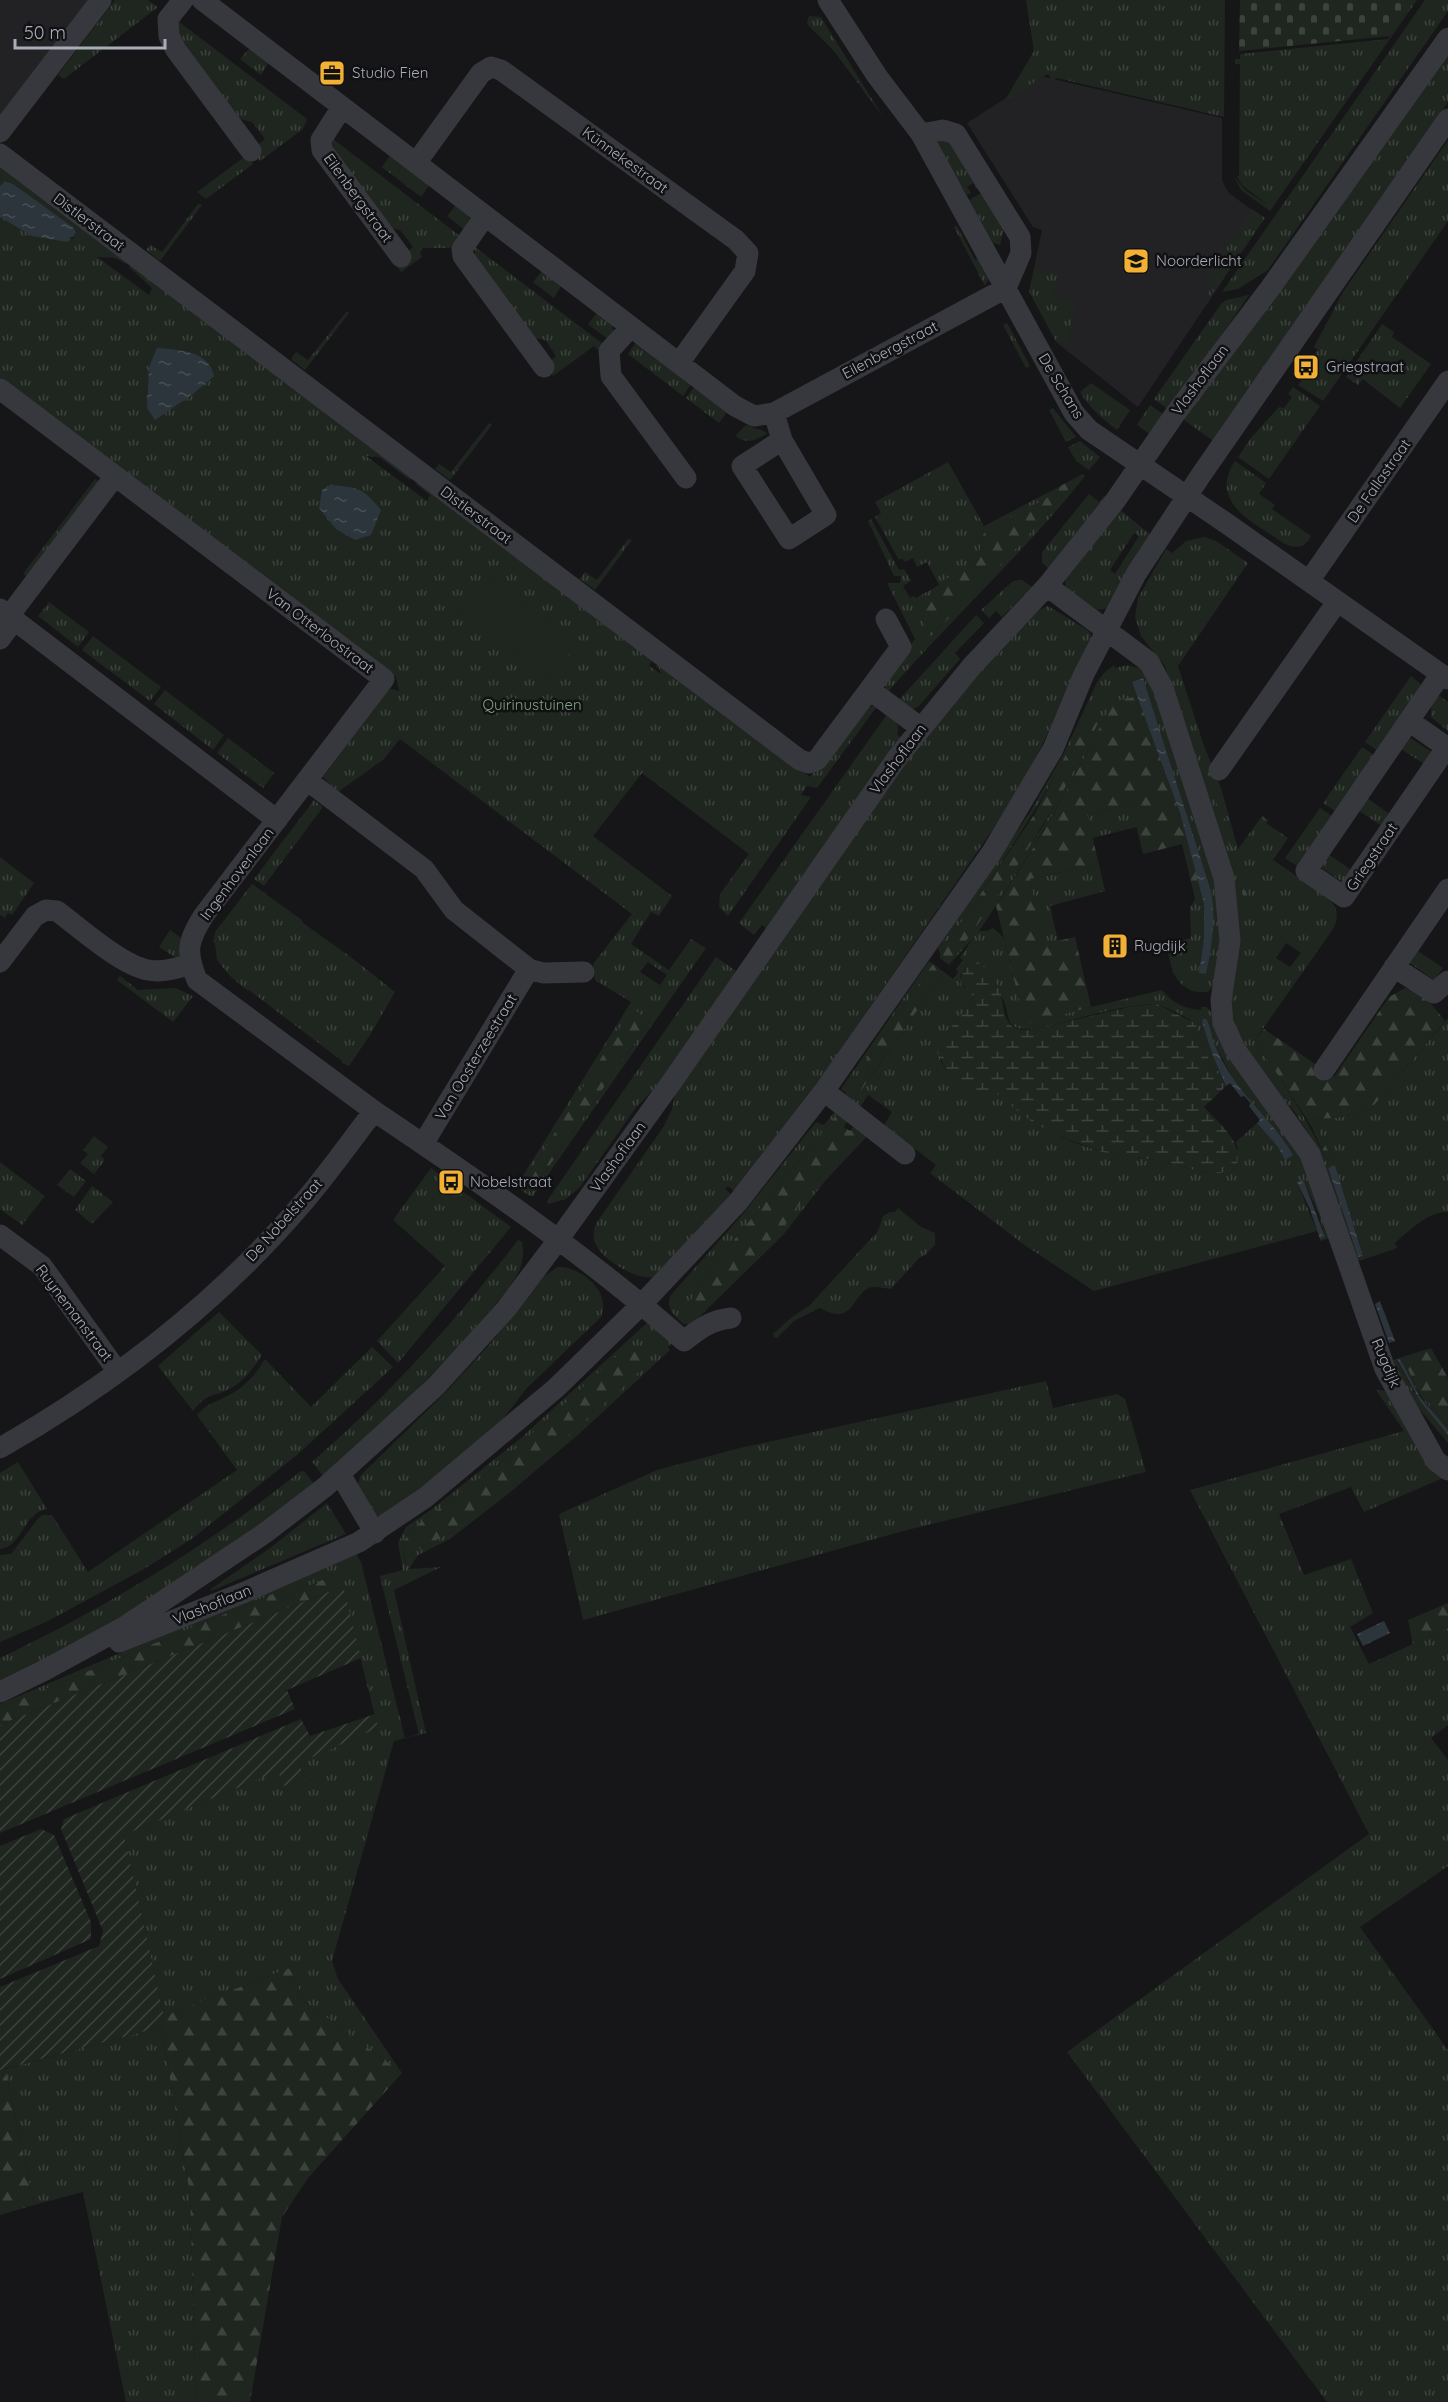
<svg xmlns="http://www.w3.org/2000/svg" width="1448" height="2402" font-family="Quicksand,sans-serif">
	<style>
		.built { fill: #222225 }
		.grass { fill: url(#grass-tufts); fill-rule: evenodd }
		.forest { fill: url(#forest-firs) }
		.wetland { fill: url(#wetland-marsh) }
		.cemetery { fill: url(#cemetery-stones) }
		.garden { fill: url(#garden-furrows) }
		.pitch { fill: #1e261f }
		.water { fill: url(#water-ripples) }
		.lines { fill: none; stroke-linecap: round; stroke-linejoin: round }
		.minor { stroke: #37383d; stroke-width: 21 }
		.labels { text-anchor: middle; stroke-width: 5; stroke-linejoin: round; paint-order: stroke }
		.poi-label { font-size: 15px; fill: #a8adb8; stroke: #111113; text-anchor: start }
		.street-label { font-size: 15px; fill: #a8adb8; stroke: #111113 }
		.park-label { font-size: 15px; fill: #7fa381; stroke: #111113 }
	</style>
	<defs>
		<pattern id="grass-tufts" width="24" height="20" patternUnits="userSpaceOnUse" patternTransform="scale(1.5)"><rect width="24" height="20" fill="#1e261f"/><path d="M3 7l-1-3M5 7V3M7 7l1-3M15 17l-1-3M17 17v-4M19 17l1-3" fill="none" stroke="#3c433d"/></pattern>
		<pattern id="forest-firs" width="22" height="20" patternUnits="userSpaceOnUse" patternTransform="scale(1.5)"><rect width="22" height="20" fill="#1e261f"/><path d="M5 1l3.5 6h-7zM16 11l3.5 6h-7z" fill="#3c433d"/></pattern>
		<pattern id="wetland-marsh" width="20" height="14" patternUnits="userSpaceOnUse" patternTransform="scale(1.5)"><rect width="20" height="14" fill="#1e261f"/><path d="M1 5h8M5 5V1M11 12h8M15 12V8" fill="none" stroke="#3c433d"/></pattern>
		<pattern id="cemetery-stones" width="16" height="16" patternUnits="userSpaceOnUse" patternTransform="scale(1.5)"><rect width="16" height="16" fill="#1e261f"/><path d="M2 7V4a2 2 0 0 1 4 0v3zM10 15v-3a2 2 0 0 1 4 0v3z" fill="#3c433d"/></pattern>
		<pattern id="garden-furrows" width="10" height="10" patternUnits="userSpaceOnUse" patternTransform="scale(1.5)"><rect width="10" height="10" fill="#1e261f"/><path d="M-1 1l2-2M0 10L10 0M9 11l2-2" fill="none" stroke="#3c433d"/></pattern>
		<pattern id="water-ripples" width="26" height="14" patternUnits="userSpaceOnUse" patternTransform="scale(1.5)"><rect width="26" height="14" fill="#2c353c"/><path d="M2 4q2-2 4 0t4 0M15 11q2-2 4 0t4 0" fill="none" stroke="#485056"/></pattern>
	</defs>
	<rect width="100%" height="100%" fill="#161618"/>
	<path class="built" d="M0 0H88L0 119Z
		M1040 76 1222 118V179L1225 187 1229 193 1264 219 1138 407 1056 342 1029 291 1042 230 1033 227 967 123Z"/>
	<path class="grass" d="M115 0H148L158 7 64 79 58 75Z
		M1026 0H1225L1224 117 1057 78 1052 81 1048 74 1005 100 1034 51Z
		M1415 0H1417L1270 211 1241 190 1234 176 1245 190 1269 206 1242 185 1237 176H1239L1240 64H1235V59H1240V54L1388 39Z
		M1425 0H1448V11L1268 270 1238 289 1222 292Z
		M809 16 821 17 883 117 834 51 807 24Z
		M178 21 307 119 303 129 260 161 251 150 265 139 252 122 240 119 178 37Z
		M250 48 269 62 261 75 240 59Z
		M1448 49V102L1295 323 1215 442 1181 418Z
		M945 137 980 188 977 189 973 183 967 187 971 193 967 195 936 143V140Z
		M333 139 460 236 450 248H423L420 253 422 257 401 272 394 262 413 247 400 230 390 228 332 149Z
		M1448 140V221L1323 401 1298 385 1312 365 1309 363 1318 350 1314 347 1343 292Z
		M391 154 430 184 421 197 382 167Z
		M247 155 253 164 206 199 197 192Z
		M0 162 129 260 126 264 115 258 97 257 149 295 152 288 129 267 132 263 414 476 410 480 379 457 366 456 427 501 430 495 416 484 419 480 653 658 649 666 661 674 659 668 656 667 659 662 810 777 863 708 878 705 817 788 807 786 801 795 811 797 728 916 719 907 720 894 749 854 642 773 593 836 672 896 659 916 651 912 631 944 669 970 691 939 706 948 533 1196H530L516 1187 631 1002 595 980 593 964 632 914 400 739 384 759 338 792 323 777 383 697 387 688 399 691 396 677 0 378ZM7 181 74 228 76 233 73 239 1 186ZM648 962 667 975 660 985 640 972ZM632 1009 650 1021 531 1192 523 1186Z
		M983 192 1004 229 1000 245 993 243 969 200Z
		M198 204 202 205 160 261 146 250 150 245 162 252Z
		M456 205 469 215 470 223 466 231 447 216Z
		M1252 209 1265 218 1209 298 1208 276Z
		M957 226 975 260 982 255 989 278 985 286 954 227Z
		M475 247 603 344 598 350 594 346 553 376 545 366 556 356 545 340 534 338 475 256Z
		M1035 269 1058 274 1052 298 1076 303 1067 342 1056 341 1029 291Z
		M542 271 561 286 554 298 533 282Z
		M1249 295 1170 411 1154 399 1221 304 1226 300Z
		M347 311 349 313 305 370 291 359 296 352 308 360Z
		M597 313 612 324 613 331 609 340 588 324Z
		M1007 323 1030 366 1026 368 1003 325Z
		M1382 324 1394 332 1392 337 1431 364 1400 408 1363 379 1358 385 1346 377Z
		M636 342 692 383 683 396 628 354Z
		M1091 383 1130 410 1117 430C1102 419 1089 407 1080 392Z
		M695 386 727 412 719 423 686 398Z
		M1293 387 1320 406 1269 479 1238 457 1251 438 1279 407 1284 408 1292 397 1288 394Z
		M1150 405 1166 416 1151 435 1137 425Z
		M1053 408 1076 437 1066 442 1049 410Z
		M489 423 492 425 450 480 435 469 439 464 451 472Z
		M746 425 768 433C755 440 748 445 735 436Z
		M1080 441 1100 457 1089 470 1076 461 1068 447Z
		M1235 461 1266 483 1259 494 1275 505 1272 509 1311 536C1306 547 1296 549 1285 544 1256 523 1207 504 1235 461Z
		M948 462 984 526 1049 492 1052 496 983 535 977 562 943 581 945 587 915 604 931 636C982 583 1032 534 1079 476L1083 474 1085 476C1024 553 951 619 887 693L884 682 887 676 915 639 887 583H900L901 576H894L868 521 871 519 899 570 904 569 911 581 903 586 910 598 914 596 916 598 939 585 927 562 917 567 913 558 905 562 902 558 899 560 875 517 881 513 875 502Z
		M95 479 99 482 28 577 23 574Z
		M1089 494 1099 502 1104 496 1108 499 1048 568 1042 563V552Z
		M1118 508 1152 536 1108 608 1098 610 1066 588 1065 579ZM1134 533 1139 536 1115 574 1110 570Z
		M1204 537 1216 541 1248 563 1178 666 1204 746 1221 788 1238 849 1262 816 1268 820 1266 823 1288 838 1273 860 1327 897C1337 906 1340 917 1333 929L1255 1040C1282 1082 1310 1122 1330 1168H1328L1358 1257 1363 1255 1335 1165 1312 1118C1332 1120 1358 1116 1375 1104L1448 1018V1212C1428 1211 1409 1231 1395 1243L1397 1248 1359 1261 1355 1259 1323 1165 1307 1131 1294 1111 1267 1081 1234 1030 1199 771 1165 666 1141 636 1135 617 1138 598 1166 549 1172 553 1186 541ZM1286 943 1301 953 1290 967 1276 958Z
		M628 539 632 540 595 590 580 579 585 572 597 580Z
		M1022 580 1032 587 1002 617 996 611 989 618 981 610 1013 581Z
		M49 602 89 632 78 647 38 616Z
		M1048 606 1087 630 1091 634V641L1034 762 1002 816 825 1072 734 1191 728 1186 725 1189 731 1194 698 1232 653 1277C638 1281 603 1260 596 1245 592 1237 593 1229 597 1222L664 1126 672 1109 676 1090 886 785 948 705 1037 611Z
		M976 615 984 623 955 653 960 659 918 707 912 709 897 702Z
		M93 636 161 687 150 701 82 650Z
		M1114 665 1115 668 1127 665 1138 668 1140 666 1150 678 1217 885 1221 932 1214 985 1208 992H1200L1192 991 1182 985 1173 973 1167 949 1171 943 1191 938 1190 908 1195 899 1196 903 1204 904V939L1199 972 1206 974 1212 937 1213 909 1211 891 1143 678 1132 682 1138 696 1112 703C1073 784 1029 857 979 931H987L993 928 1004 938 1025 1023 1162 990C1172 1003 1185 1009 1201 1010V1007H1206L1214 1014 1296 1145 1330 1238 1320 1241V1239L1325 1237 1319 1215 1303 1179 1297 1182 1317 1231 1094 1291 1026 1246 930 1173 936 1165 884 1125 892 1112 868 1095 860 1107 845 1096 846 1093 841 1089 929 961 933 964 866 1061 870 1065 861 1091 944 972 953 979 958 972 956 969 963 960 960 958 973 938 949 965 1044 825 1098 723 1086 718C1044 802 993 876 940 954L938 948 1030 812 1064 753 1097 682 1104 673ZM970 962C980 972 991 982 999 993 1015 1013 997 1032 1036 1029 1062 1023 1135 1001 1157 1005 1170 1008 1184 1016 1195 1023 1202 1047 1211 1067 1226 1086L1213 1056 1202 1022C1217 1046 1228 1073 1245 1096 1258 1114 1276 1127 1288 1147L1285 1160 1278 1147 1257 1123 1236 1142 1238 1149 1221 1173H1207L1155 1160 1102 1152 1078 1144 1054 1134 994 1092 946 1069 940 1060V1041L973 1000 971 992 962 985 960 976Z
		M1411 676 1422 685 1377 750 1365 742Z
		M165 690 224 735 213 750 154 704Z
		M1438 695 1448 702V731L1431 717V706Z
		M888 713C895 720 901 725 897 734L903 740 769 930 762 925 754 935 739 923Z
		M1409 737 1433 753 1426 765 1401 749Z
		M228 738 274 773 263 788 217 753Z
		M1362 747 1374 755 1335 811 1323 803Z
		M1367 798 1391 815 1383 827 1358 810Z
		M314 800 323 807 264 886 254 879Z
		M1131 804 1137 827 1092 838 1087 814Z
		M1320 808 1332 816 1297 866 1285 858Z
		M1328 854 1353 871 1344 883 1319 866Z
		M0 857 34 883 12 915 8 913 5 918 0 915Z
		M1099 865 1105 891 1050 906 1058 941 1043 945 1030 879Z
		M252 884 265 893 266 892 267 895 302 920 303 923 352 958 395 992 372 1032 349 1066 342 1063V1061L249 990 248 991 229 975 217 960 215 943H213L215 932Z
		M170 930 184 940 181 961 159 947Z
		M1418 951 1443 968 1434 980 1410 963Z
		M716 957 736 971 676 1067 637 1106 580 1187 566 1199 548 1204 547 1201Z
		M120 976 138 990 175 988 193 996 173 1022 117 980Z
		M839 1106 838 1113 702 1279 688 1306 818 1180 862 1131H872L825 1181 784 1234 691 1325 683 1324C674 1315 666 1309 670 1296L742 1215 816 1122 824 1125Z
		M94 1136 108 1147 101 1156 105 1160 94 1174 80 1163 88 1154 83 1150Z
		M0 1162 45 1196 22 1225 0 1209Z
		M431 1168 511 1227 398 1363 377 1341 445 1266 393 1220Z
		M70 1169 86 1181 74 1197 57 1185Z
		M92 1186 113 1202 92 1224 75 1210Z
		M898 1208 921 1227 935 1233V1245L925 1255 919 1258 891 1289C885 1288 877 1287 873 1287 857 1288 855 1315 837 1314 831 1314 825 1310 819 1308L794 1321 777 1338 774 1337 773 1334 792 1317 809 1306 878 1231 883 1216 890 1212H895Z
		M518 1240 522 1242C524 1251 523 1260 520 1269 511 1289 492 1307 478 1324 430 1379 378 1428 324 1477L312 1462C389 1395 456 1321 518 1240Z
		M558 1267C580 1266 614 1293 600 1318L526 1389 496 1428 465 1457 381 1517 375 1515 358 1484 360 1476 446 1392 491 1343 544 1276Z
		M219 1312 262 1355C254 1367 245 1380 233 1387 214 1398 208 1391 193 1411L158 1366Z
		M649 1321 676 1339 668 1347 670 1350 579 1434 508 1494 450 1539 418 1555 409 1569 441 1567 394 1590 426 1733 394 1741 332 1961 338 1979 402 2073 304 2001 290 1968 164 2016 124 1835 278 1771 305 1780 299 1763 378 1728 339 1573 282 1597 275 1593 0 1708V1704L356 1553 361 1562 405 1738 419 1734 380 1576 403 1570 398 1543 406 1527 431 1510 522 1437ZM621 1353 626 1357 478 1511 453 1531 415 1551 406 1564 402 1546 410 1530 499 1464Z
		M372 1347 393 1367 297 1455 193 1538 144 1569 48 1621 0 1642V1555L11 1554 37 1520 42 1515H52L88 1572 237 1470 197 1415C209 1402 215 1403 229 1395 245 1387 256 1374 265 1359L311 1407Z
		M1402 1357 1417 1388 1448 1426V1430C1428 1408 1413 1386 1400 1359L1397 1360 1414 1392 1448 1435V1443L1416 1405 1391 1361Z
		M1046 1381 1053 1408 1117 1394 1125 1399 1146 1472 907 1530 583 1620 559 1514 657 1470 740 1448Z
		M1376 1390 1387 1391 1443 1478 1364 1512 1351 1487 1279 1514 1304 1575 1351 1559 1373 1613 1350 1627 1369 1664 1448 1628V1725L1431 1738 1448 1760V1866L1360 1927 1448 2050V2402H1327L1067 2052 1369 1834 1190 1490 1404 1431Z
		M18 1462 47 1509C24 1512 22 1547 0 1549V1473Z
		M301 1471 305 1472 315 1485 186 1580 54 1655 0 1680V1658C111 1605 205 1547 301 1471Z
		M327 1503 346 1534 211 1591V1589L270 1548Z
		M161 2027 190 2194 196 2402H126L83 2192 34 2205 5 2069Z"/>
	<path class="forest" d="M1079 476C1033 533 982 584 931 636L915 604 945 587 942 581 977 562 983 535 987 529 1051 496 1049 492Z
		M1177 675 1200 748 1217 789 1247 900 1244 901 1238 873Z
		M1138 696 1180 813 1204 904 1196 903 1182 844 1143 854 1131 804 1087 814 1099 865 1030 879 1043 944 1075 937 1091 1007 1025 1024 996 906C1040 840 1078 774 1112 702Z
		M1086 717 1098 723C1058 809 1004 887 949 965L940 958V954L1034 815Z
		M933 964 944 972 860 1092 870 1066 865 1062Z
		M1405 988 1423 994 1445 1021 1375 1104C1358 1116 1333 1120 1312 1118L1335 1165 1330 1168 1312 1127 1255 1040 1264 1029 1334 1077 1389 997Z
		M632 1008 650 1021 531 1192 522 1186Z
		M838 1113 848 1120 844 1127 850 1131 855 1125 863 1131 818 1180 777 1234 695 1313 688 1306 702 1279Z
		M640 1348 651 1359 631 1380 505 1491 453 1531 415 1551 407 1565 402 1546 410 1530 499 1464 621 1352 626 1357Z
		M1431 1348 1448 1378V1426L1417 1388 1402 1357Z
		M339 1573 343 1586 0 1725V1708L275 1593 282 1597Z
		M1448 1603V1628L1413 1644 1408 1620Z
		M290 1968 304 2001 402 2073 308 2178 282 2217 250 2402H196L190 2194 161 2027 164 2016Z
		M5 2069 34 2205 0 2215V2070Z"/>
	<path class="wetland" d="M970 962H978C987 969 994 977 999 988 1003 998 1003 1021 1013 1027 1020 1031 1029 1030 1036 1029L1129 1007 1156 1004 1195 1023C1202 1047 1211 1067 1226 1086L1204 1107C1218 1123 1245 1142 1236 1166L1221 1173H1207L1155 1160 1102 1152 1054 1134 1031 1121 994 1092 976 1096 951 1078 937 1052 940 1041 973 1000 971 992C955 979 960 978 970 962Z"/>
	<path class="cemetery" d="M1240 0H1415L1390 36 1239 51Z"/>
	<path class="garden" d="M343 1586 361 1658 287 1690 295 1709 0 1833V1725Z
		M375 1714 378 1728 299 1763 305 1780 284 1786 278 1771 124 1835 164 2016 161 2027 0 2070V1987L99 1946 103 1931 61 1829 64 1819 301 1719 310 1736Z
		M41 1829 54 1835 91 1922V1939L0 1979V1846Z"/>
	<path class="pitch" d="M484 575 578 642 552 678 458 612Z"/>
	<path class="water" d="M5 181 13 184 74 228 76 233 73 237H70V240L67 242 32 236 0 217V186Z
		M157 348C178 350 209 350 214 376L193 394 155 420 147 408 149 367Z
		M330 485C358 487 363 488 381 510L371 535 355 540 336 529 319 508 322 490Z
		M1143 678 1211 891C1216 918 1212 947 1206 974L1199 973 1204 939V904L1180 813 1132 682Z
		M1203 1019H1206C1210 1025 1211 1033 1213 1041 1218 1053 1225 1067 1233 1078 1251 1106 1277 1126 1293 1155L1285 1160 1278 1147 1257 1123 1260 1120 1249 1106 1251 1103 1244 1096 1241 1097 1230 1083 1226 1086 1213 1056 1202 1022Z
		M1335 1165 1363 1256 1358 1257 1328 1168Z
		M1303 1179 1325 1237 1320 1239 1310 1209 1297 1182Z
		M1380 1301 1395 1341 1389 1343 1375 1304Z
		M1397 1359H1400L1420 1397 1448 1430V1435L1420 1401Z
		M1384 1621 1390 1633 1363 1646 1357 1634Z"/>
	<g class="lines">
		<path class="minor" d="M183 0 168 19 169 36 176 50 251 151
			M202 0 735 406 754 416 774 413 1006 288 1021 253 1020 237 956 134 943 130 921 134
			M828 0 877 76 921 134 1074 413 1089 430 1226 523 1448 679
			M342 107 321 140 322 150 401 257
			M0 132 101 0
			M0 154 800 760 809 763 817 760 901 647 886 619
			M416 163 481 73 491 67 501 70 736 240 748 253 745 271 679 363
			M485 216 462 249 463 256 544 367
			M631 327 609 351 611 376 686 478
			M0 389 384 679 204 915C188 940 185 951 197 980L374 1111
			M774 413 782 440 826 515 789 539 742 466 782 440
			M1309 581 1448 381
			M1047 586 1149 662 1163 688 1224 878 1230 941 1221 1000 1223 1023 1235 1049 1310 1154 1385 1369 1436 1461 1448 1470
			M0 609 277 820
			M9 616 115 476
			M0 639 14 620
			M1441 674 1306 871 1344 897 1447 747
			M870 690 921 728
			M1409 721 1448 748
			M1219 770 1337 602
			M308 781 424 869 454 910 529 969 423 1144
			M0 962 35 916 46 910 57 911C80 928 121 965 148 970 162 973 178 968 190 964
			M1394 967 1434 993 1448 981
			M529 969 543 973 584 972
			M1324 1070 1448 889
			M824 1091 905 1154
			M0 1235 42 1266 118 1372
			M0 1448C112 1384 217 1303 301 1205 327 1175 350 1142 374 1111 481 1183 588 1256 684 1341 699 1329 711 1320 731 1318
			M340 1474 375 1533
			M119 1642 245 1592 359 1542 426 1497 556 1388 642 1304 738 1202 824 1091 992 852 1053 749 1084 674 1136 574 1201 475 1448 119
			M0 1692 45 1670 124 1627 265 1533 325 1487 387 1431 436 1386 506 1309 558 1240 671 1083 897 758 972 666 1047 586 1115 501 1175 414 1271 287 1448 38"/>
	</g>
	<defs>
		<symbol id="office-square" viewBox="-11 -11 22 22"><rect x="-9" y="-9" width="18" height="18" rx="4" fill="#f2b134" stroke="#111113"/><path d="M-6-3h4V-5.5h4V-3h4V5H-6ZM-1-4.5V-3h2v-1.5ZM-6 0V1H6V0Z" fill="#111"/></symbol>
		<symbol id="school-square" viewBox="-11 -11 22 22"><rect x="-9" y="-9" width="18" height="18" rx="4" fill="#f2b134" stroke="#111113"/><path d="M0-5L7-2L0 1L-7-2ZM-4 1L0 2.5L4 1V4Q0 6-4 4Z" fill="#111"/></symbol>
		<symbol id="bus-square" viewBox="-11 -11 22 22"><rect x="-9" y="-9" width="18" height="18" rx="4" fill="#f2b134" stroke="#111113"/><path d="M-5-6H5V4H4V6H2V4H-2V6H-4V4H-5ZM-3.5-4V0h7V-4ZM-3.5 1.2v1.5H-2V1.2ZM2 1.2v1.5H3.5V1.2Z" fill="#111"/></symbol>
		<symbol id="building-square" viewBox="-11 -11 22 22"><rect x="-9" y="-9" width="18" height="18" rx="4" fill="#f2b134" stroke="#111113"/><path d="M-4-6H4V6H1V3H-1V6H-4ZM-2.5-4.3h1.7v1.8h-1.7ZM.8-4.3h1.7v1.8H.8ZM-2.5-1h1.7V.8h-1.7ZM.8-1h1.7V.8H.8Z" fill="#111"/></symbol>
	</defs>
	<g fill-rule="evenodd">
		<use href="#office-square" x="317" y="58" width="30" height="30"/>
		<use href="#school-square" x="1121" y="246" width="30" height="30"/>
		<use href="#bus-square" x="1291" y="352" width="30" height="30"/>
		<use href="#building-square" x="1100" y="931" width="30" height="30"/>
		<use href="#bus-square" x="436" y="1167" width="30" height="30"/>
	</g>
	<g class="labels">
		<g class="poi-label">
			<text x="352" y="78">Studio Fien</text>
			<text x="1156" y="266">Noorderlicht</text>
			<text x="1326" y="372">Griegstraat</text>
			<text x="1134" y="951">Rugdijk</text>
			<text x="470" y="1187">Nobelstraat</text>
		</g>
		<g class="street-label">
			<text transform="translate(625 160) rotate(36)" y="5">Künnekestraat</text>
			<text transform="translate(358 198) rotate(54)" y="5">Eilenbergstraat</text>
			<text transform="translate(89 222) rotate(37)" y="5">Distlerstraat</text>
			<text transform="translate(890 350) rotate(-28)" y="5">Eilenbergstraat</text>
			<text transform="translate(1200 380) rotate(-53)" y="5">Vlashoflaan</text>
			<text transform="translate(1061 386) rotate(59)" y="5">De Schans</text>
			<text transform="translate(1379 481) rotate(-55)" y="5">De Fallastraat</text>
			<text transform="translate(476 515) rotate(37)" y="5">Distlerstraat</text>
			<text transform="translate(320 631) rotate(37)" y="5">Van Otterloostraat</text>
			<text transform="translate(898 759) rotate(-53)" y="5">Vlashoflaan</text>
			<text transform="translate(1372 857) rotate(-56)" y="5">Griegstraat</text>
			<text transform="translate(237 874) rotate(-53)" y="5">Ingenhovenlaan</text>
			<text transform="translate(476 1057) rotate(-59)" y="5">Van Oosterzeestraat</text>
			<text transform="translate(618 1157) rotate(-54)" y="5">Vlashoflaan</text>
			<text transform="translate(284 1220) rotate(-48)" y="5">De Nobelstraat</text>
			<text transform="translate(74 1313) rotate(53)" y="5">Ruynemanstraat</text>
			<text transform="translate(1386 1363) rotate(67)" y="5">Rugdijk</text>
			<text transform="translate(212 1605) rotate(-22)" y="5">Vlashoflaan</text>
		</g>
		<g class="park-label">
			<text x="532" y="710">Quirinustuinen</text>
		</g>
	</g>
	<path d="M15 39v9h150v-9" fill="none" stroke="#a8adb8" stroke-width="3"/>
	<text x="24" y="39" font-size="18" fill="#a8adb8" stroke="#111113" stroke-width="4.5" paint-order="stroke">50 m</text>
</svg>
